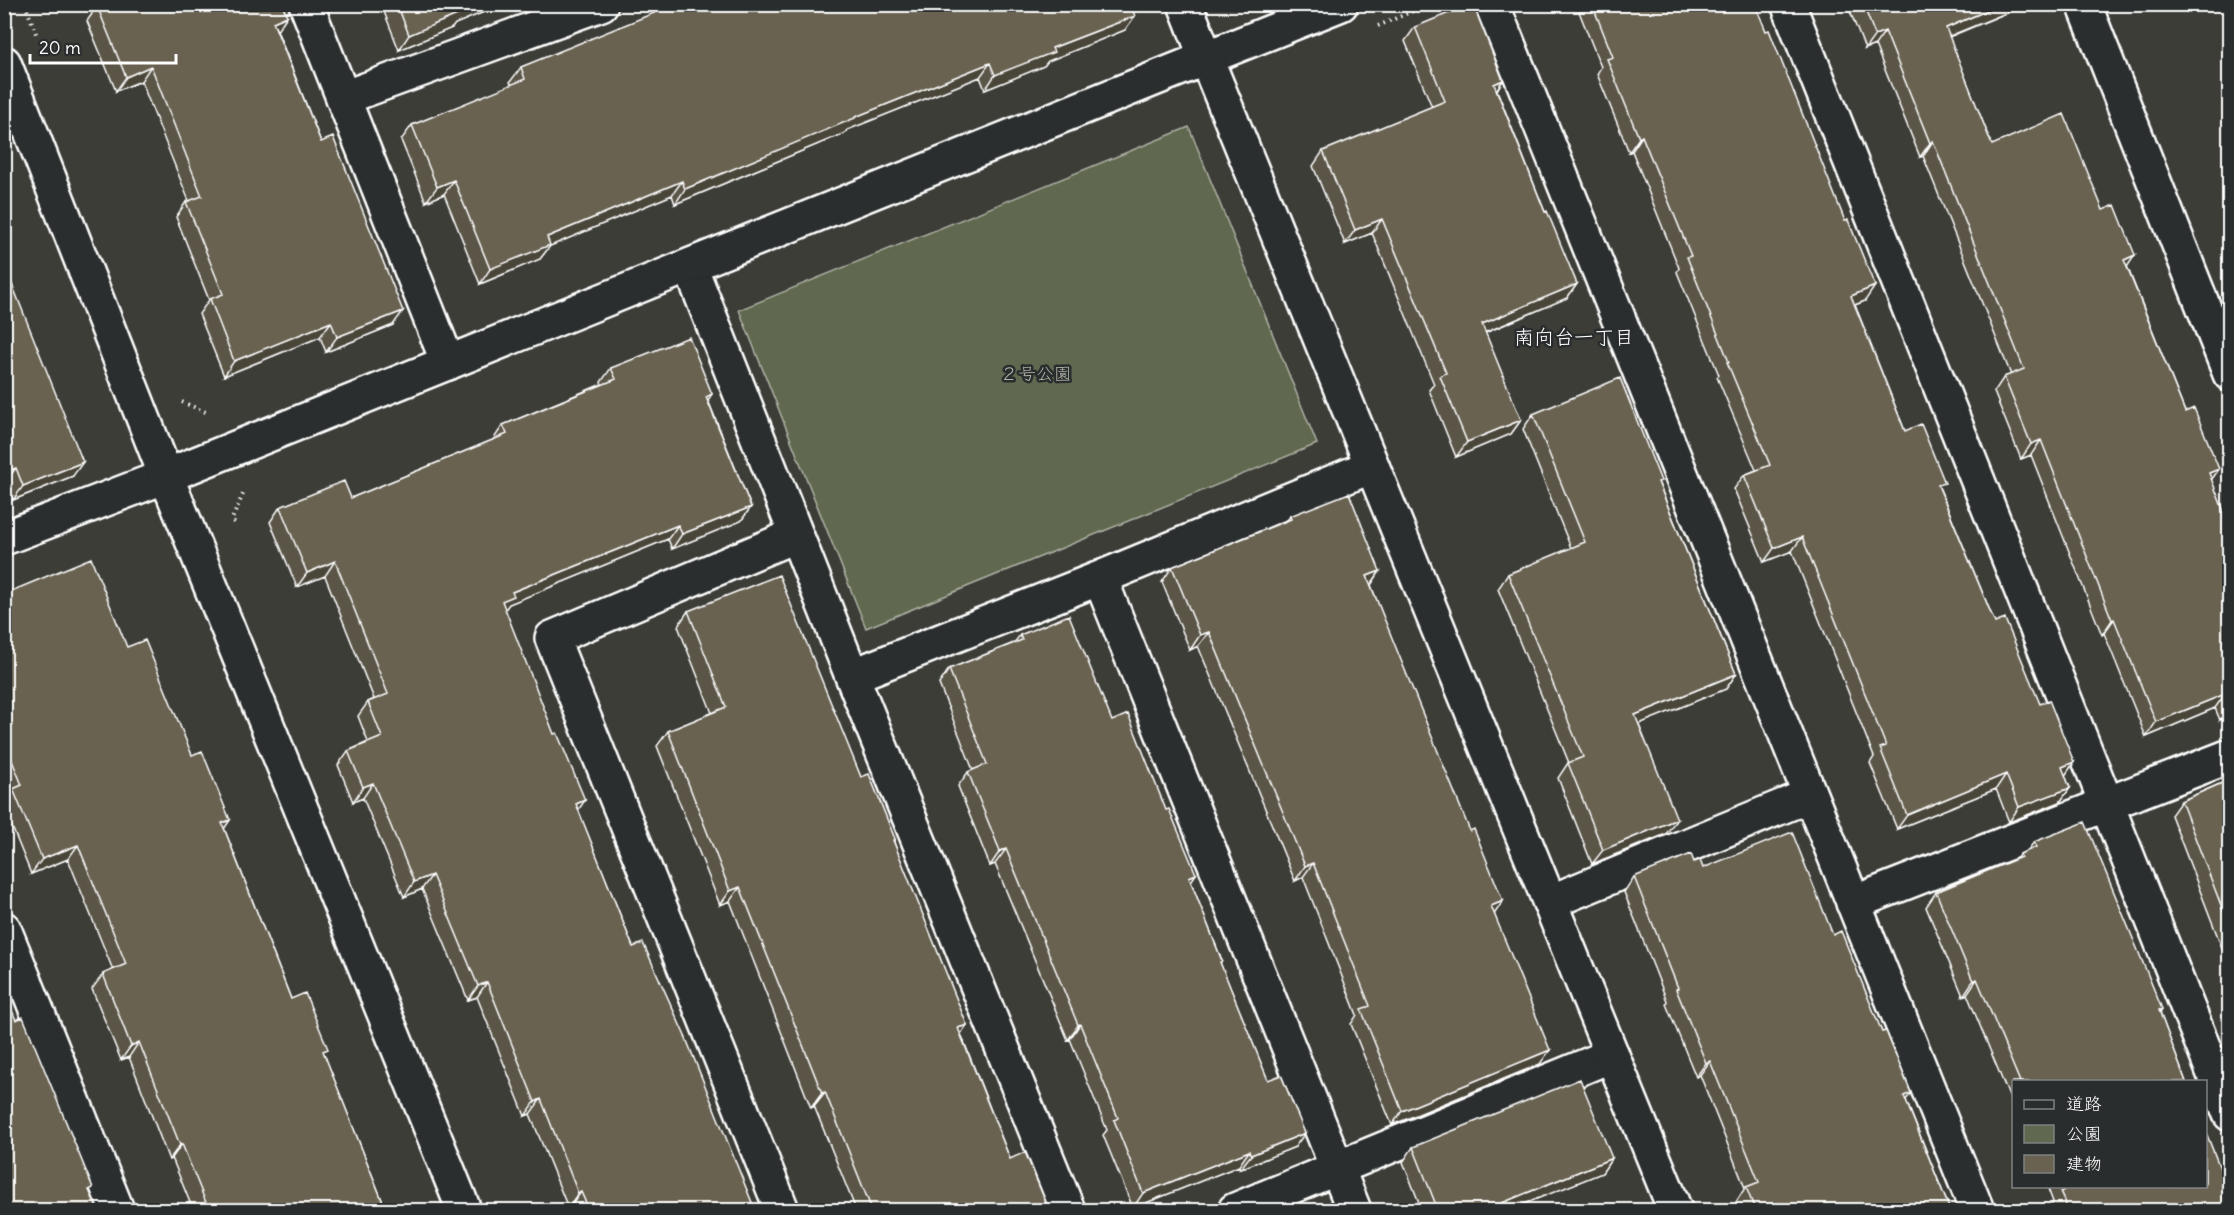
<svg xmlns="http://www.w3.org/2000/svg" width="2234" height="1215" font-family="Delius,'Klee One',sans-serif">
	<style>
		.green { fill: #60684f; stroke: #b0b4a7; stroke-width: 1.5 }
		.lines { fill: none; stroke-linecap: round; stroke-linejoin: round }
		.street-casing { stroke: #fff; stroke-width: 38 }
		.secondary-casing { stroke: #fff; stroke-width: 38 }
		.path { stroke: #fff; stroke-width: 4; stroke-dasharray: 1.5 4.5; stroke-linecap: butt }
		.street { stroke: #2a2d2e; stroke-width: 33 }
		.secondary { stroke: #2a2d2e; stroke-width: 33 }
		.wall { fill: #5a5446; stroke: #fff; stroke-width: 1.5 }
		.shaded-wall { fill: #4a4539; stroke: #fff; stroke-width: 1.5 }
		.building { fill: #696251; stroke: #fff; stroke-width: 1.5 }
		.labels { text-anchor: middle; stroke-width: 5; stroke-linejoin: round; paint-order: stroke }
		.park-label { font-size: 18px; fill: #b0b4a7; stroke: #2a2d2e }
		.neighbourhood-label { font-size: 20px; fill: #fff; stroke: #2a2d2e }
	</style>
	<rect width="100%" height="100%" fill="#3d3d38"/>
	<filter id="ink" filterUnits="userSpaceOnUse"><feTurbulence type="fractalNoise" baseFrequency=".0167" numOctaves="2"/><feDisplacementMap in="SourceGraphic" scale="12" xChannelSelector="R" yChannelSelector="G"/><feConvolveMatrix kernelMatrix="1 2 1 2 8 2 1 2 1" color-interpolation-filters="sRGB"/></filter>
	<g filter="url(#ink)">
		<path class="green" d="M1189 127 1317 444 866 628 739 310Z"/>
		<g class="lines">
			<defs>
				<path id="street" d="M306 4 448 363
					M1185 4 1206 58 1341 4
					M1492 4 1977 1210
					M1788 4 2230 1114
					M2084 4 2230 374
					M343 98 601 4
					M690 266 852 676 1068 1210
					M4 538 166 476
					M1100 578 1354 1210
					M852 676 1100 578 1372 466
					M1550 902 1810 795
					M1853 903 2230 756
					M4 929 117 1210
					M782 1210 552 638 796 535
					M1235 1210 1612 1055"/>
				<path id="secondary" d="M4 63 166 476 464 1210
					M166 476 1206 58 1675 1210"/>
			</defs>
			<use href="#street" class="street-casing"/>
			<use href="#secondary" class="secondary-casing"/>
			<path class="path" d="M25 4 37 36
				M1378 26 1429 4
				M182 402 208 413
				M234 523 232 519 244 492"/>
			<use href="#street" class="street"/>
			<use href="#secondary" class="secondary"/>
		</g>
		<path class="wall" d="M89 4H282L287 16 277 30 393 325 326 352 320 337 224 376 199 314 209 300 176 217 186 202 189 201 141 81 116 91 87 21 92 14Z
			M381 4H503L455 24 452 28 399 50Z
			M1576 4H1755L1865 301 1855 305 1905 431 1940 489 1995 623 2040 704 2074 762 2065 775 2070 788 2060 802 2009 822 1996 789 1897 829 1870 763 1874 757 1792 551 1764 562 1734 489 1744 475 1756 470 1717 377 1719 375 1677 272 1679 268 1632 151 1629 152 1597 74 1601 67Z
			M1847 4H2028L1949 37 1992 145 2103 210 2127 266 2185 412 2219 469 2211 480 2229 525V716L2220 720 2215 708 2146 737 2104 633 2102 635 2031 455 2021 459 1994 392 2004 377 2011 375 1923 156 1920 157 1875 45 1865 49Z
			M685 6 1125 30 1048 61 1044 66 985 90 980 77 847 130 845 133 675 204 672 195 550 246 540 259 480 284 444 194 426 202 401 140 412 125 512 85 510 82 521 67Z
			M1415 27 1503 80 1497 90 1545 212 1577 284 1567 298 1485 333 1521 420 1511 434 1456 457 1429 390 1434 384 1372 233 1345 244 1313 166 1323 151 1432 107 1405 41Z
			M4 264 73 476 13 500 5 482Z
			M611 368 712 394 708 400 751 507 741 521 672 549 668 539 509 604 505 609 578 810 633 947 755 1210H573L571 1206 568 1208 530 1114 525 1116 477 997 468 1000 422 889 404 897 363 798 353 802 338 765 348 751 368 742 358 716 368 702 374 699 325 576 297 587 270 522 280 507 351 498 493 440 503 425 602 384 601 382Z
			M1533 414 1659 484 1736 674 1726 689 1638 724 1666 834 1592 864 1558 778 1568 763H1569L1498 589 1508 574 1571 548 1523 429Z
			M1290 516 1380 571 1371 585 1494 913 1540 1064 1392 1125 1351 1024 1357 1015 1303 877 1295 881 1198 646 1190 650 1162 582 1172 567 1287 521Z
			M4 581 9 592 127 647 192 755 224 828 291 999 324 1054 386 1210H193L172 1158 169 1160 129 1057 121 1060 92 989 103 974 113 970 68 859 31 874 4 807V801L10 793 4 780Z
			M688 611 861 777 895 839 894 842 961 1034 1010 1159 1049 1210H856L814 1106 811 1108 730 901 720 905 657 746 668 731 712 713 678 626Z
			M1020 635 1112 721 1191 882 1222 961 1220 963 1295 1147 1240 1169 1239 1166 1133 1208 1103 1135 1107 1130 1070 1039 1068 1040 995 864 990 866 958 786 968 772 973 770 939 684 949 669 1014 643Z
			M2229 780V966L2171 815 2181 801Z
			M2034 842 2162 1009 2160 1013 2186 1082H2013V1106L1967 994 1963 996 1926 907 1936 892 2015 860 2020 854 2028 850Z
			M1694 862 1703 868 1833 935 1882 1032 1911 1093 1906 1100 1950 1210H1739L1736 1202 1745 1188 1700 1075 1696 1077 1666 1004 1667 1001 1624 892 1634 877Z
			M1413 1147 1612 1158 1602 1173 1509 1210H1422L1403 1162Z
			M2047 1186H2205L2229 1210H2052L2050 1207 2053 1202Z"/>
		<path class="shaded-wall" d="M477 4H503L455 24 452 28 399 50 409 35Z
			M2002 4H2028L1935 42 1946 28Z
			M287 16 277 31 273 22Z
			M1135 16 1125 30 1048 61 1044 66 985 90 995 75 1052 48Z
			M1885 31 1875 45 1865 49 1875 35Z
			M990 63 980 77 847 130 845 133 675 204 685 189 855 117Z
			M151 66 141 81 116 91 126 77Z
			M1503 80 1493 95 1494 84Z
			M1642 136 1632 151 1629 152 1639 138Z
			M1933 141 1923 156 1920 157 1930 143Z
			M454 180 444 194 426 202 437 187Z
			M682 181 672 195 550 246 540 259 480 284 490 269 547 237Z
			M1382 219 1372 233 1345 244 1355 230Z
			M2135 255 2125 270 2124 260Z
			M1577 284 1567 298 1472 338 1482 324Z
			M1875 286 1865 301 1841 310 1851 296Z
			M403 311 393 325 326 352 337 337Z
			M331 322 320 337 224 376 234 361Z
			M1521 420 1511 434 1456 457 1467 442Z
			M2041 440 2031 455 2021 459 2031 444Z
			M83 462 73 476 13 500 23 486Z
			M16 468 5 482 4 483V472Z
			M2219 469 2209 483V473Z
			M751 507 741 521 672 549 682 534Z
			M678 525 668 539 509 604 504 611 502 601 512 592Z
			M1802 537 1792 551 1764 562 1774 548Z
			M335 561 325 576 297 587 307 573Z
			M1380 571 1370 586 1367 576Z
			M2114 619 2104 633 2102 635 2112 620Z
			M1209 632 1198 646 1190 650 1200 635Z
			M1736 674 1726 689 1624 730 1635 715Z
			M2225 694 2215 708 2146 737 2156 722Z
			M2229 706V716L2220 720Z
			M2074 762 2064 777 2062 767Z
			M2006 774 1996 789 1897 829 1907 815Z
			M373 783 363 798 353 802 363 787Z
			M2070 788 2060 802 2009 822 2019 807Z
			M585 800 575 815 576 804Z
			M1677 819 1666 834 1592 864 1603 850Z
			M230 820 220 835 222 823Z
			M78 845 68 859 31 874 42 859Z
			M1006 849 995 864 990 866 1000 851Z
			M1313 863 1303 877 1295 881 1305 866Z
			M1196 874 1186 889 1189 877Z
			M432 875 422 889 404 897 414 882Z
			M740 887 730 901 720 905 730 891Z
			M1503 901 1493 916 1491 906Z
			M1977 979 1967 994 1963 996 1973 981Z
			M487 982 477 997 468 1000 478 986Z
			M1080 1024 1070 1039 1068 1040 1078 1025Z
			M967 1025 957 1039 958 1028Z
			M139 1042 129 1057 121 1060 131 1046Z
			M1550 1050 1540 1064 1392 1125 1402 1111Z
			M1710 1061 1700 1075 1696 1077 1706 1063Z
			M825 1092 814 1106 811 1108 822 1093Z
			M541 1099 530 1114 525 1116 535 1102Z
			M1305 1133 1295 1147 1240 1169 1251 1155Z
			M182 1144 172 1158 169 1160 180 1145Z
			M1249 1151 1239 1166 1133 1208 1143 1193Z
			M1612 1158 1602 1173 1509 1210H1493L1497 1205Z
			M581 1192 571 1206 568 1208 578 1193Z"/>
		<path class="building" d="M102 4H282L287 16 273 22 321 142 333 137 403 311 337 337 331 322 234 361 210 299 223 294 186 202 202 196 151 66 126 77 97 6Z
			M397 4H477L461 11 462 13 409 35Z
			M676 4H684L685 6 688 4H1130L1135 16 1052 48 1054 52 995 75 990 63 855 117V118L685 189 682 181 547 237 550 245 490 269 454 180 437 187 412 125 525 79 521 67Z
			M1471 4H1473L1503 80 1494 84 1545 212 1547 211 1577 284 1482 324 1521 420 1467 442 1440 376 1446 373 1382 219 1355 230 1323 151 1445 101 1415 27Z
			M1592 4H1755L1766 31 1769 30 1845 221 1848 220 1875 286 1851 296 1905 431 1921 424 1945 483 1938 485 1995 623 2005 619 2040 704 2049 700 2074 762 2062 767 2070 788 2019 807 2006 774 1907 815 1880 748 1886 746 1802 537 1774 548 1744 475 1770 465 1727 362H1729L1687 257 1691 256 1642 136 1639 138 1607 59 1613 57Z
			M1863 4H2002L1946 28 1992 145 2064 114 2103 210 2115 205 2135 255 2124 260 2185 412 2194 408 2219 469 2209 473 2229 525V704L2225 694 2156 722 2114 619 2112 620 2041 440 2031 444 2004 377 2024 369 1933 141 1930 143 1885 31 1875 35Z
			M4 264 83 462 23 486 16 468 4 472Z
			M689 337 712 394 706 397 751 507 682 534 678 525 512 592 514 596 502 601 554 734 557 733 585 800 576 804 633 947 643 943 685 1036 755 1210H589L581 1192 578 1193 541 1099 535 1102 487 982 478 986 432 875 414 882 373 783 363 787 348 751 382 737 368 702 388 694 335 561 307 573 280 507 344 481 351 498 507 434 503 425 616 379 611 368Z
			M1620 378 1661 481 1658 482 1736 674 1635 715 1677 819 1603 850 1568 763 1583 757 1508 574 1585 542 1533 414Z
			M1349 493 1380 571 1367 576 1470 831 1474 829 1503 901 1491 906 1550 1050 1402 1111 1361 1009 1370 1006 1313 863 1305 866 1209 632 1200 635 1172 567 1291 519 1290 516Z
			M91 558 127 647 145 640 192 755 202 751 230 820 222 823 291 999 305 993 328 1049 323 1051 386 1210H209L182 1144 180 1145 139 1042 131 1046 103 974 126 964 78 845 42 859 13 789 22 785 4 741V581L9 592Z
			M779 575 861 777 869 774 895 839 893 840 967 1025 958 1028 1010 1159 1025 1152 1049 1210H872L825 1092 822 1093 740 887 730 891 668 731 726 707 688 611Z
			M1069 615 1112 721 1128 714 1166 810 1169 809 1196 874 1189 877 1222 961 1220 962 1268 1080 1281 1075 1305 1133 1251 1155 1249 1151 1143 1193 1114 1120 1118 1118 1080 1024 1078 1025 1006 849 1000 851 968 772 987 764 949 669 1022 640 1020 635Z
			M2229 780V926L2181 801Z
			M2085 822 2162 1009 2159 1010 2186 1082H2020L1977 979 1973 981 1936 892 2021 857 2020 854 2036 847 2034 842Z
			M1792 832 1833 935 1841 931 1882 1032 1886 1031 1911 1093 1904 1096 1950 1210H1755L1746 1187 1759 1182 1710 1061 1706 1063 1676 989 1678 988 1634 877 1691 854 1694 862 1700 860 1703 868Z
			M4 992 16 1020 23 1017 93 1188 89 1190 98 1210H4Z
			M1580 1079 1612 1158 1497 1205 1499 1210H1438L1413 1147Z
			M2205 1130 2229 1191V1210H2068L2060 1192 2064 1190 2063 1186H2205Z"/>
	</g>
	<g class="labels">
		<g class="park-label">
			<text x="1036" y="380">２号公園</text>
		</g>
		<g class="neighbourhood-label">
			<text x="1574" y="344">南向台一丁目</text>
		</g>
	</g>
	<rect width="2234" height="1215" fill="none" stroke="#2a2d2e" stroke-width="24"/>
	<rect x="12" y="12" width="2210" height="1191" fill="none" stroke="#fff" stroke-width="2" filter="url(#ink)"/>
	<rect x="2012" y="1080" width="195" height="108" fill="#2a2d2e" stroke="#7f8182" stroke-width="1.5"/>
	<rect x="2024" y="1100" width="30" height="9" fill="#2a2d2e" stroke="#7f8182" stroke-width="1.5"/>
	<text x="2066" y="1110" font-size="18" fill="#ffffff">道路</text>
	<rect x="2024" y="1125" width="30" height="18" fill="#60684f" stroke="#7f8182" stroke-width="1.5"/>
	<text x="2066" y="1140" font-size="18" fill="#ffffff">公園</text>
	<rect x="2024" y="1155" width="30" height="18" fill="#696251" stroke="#7f8182" stroke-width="1.5"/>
	<text x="2066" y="1170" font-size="18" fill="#ffffff">建物</text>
	<path d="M30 54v9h146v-9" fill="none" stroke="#ffffff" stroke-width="3"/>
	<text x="39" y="54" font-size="18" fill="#ffffff" stroke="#2a2d2e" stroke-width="4.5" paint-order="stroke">20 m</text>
</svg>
